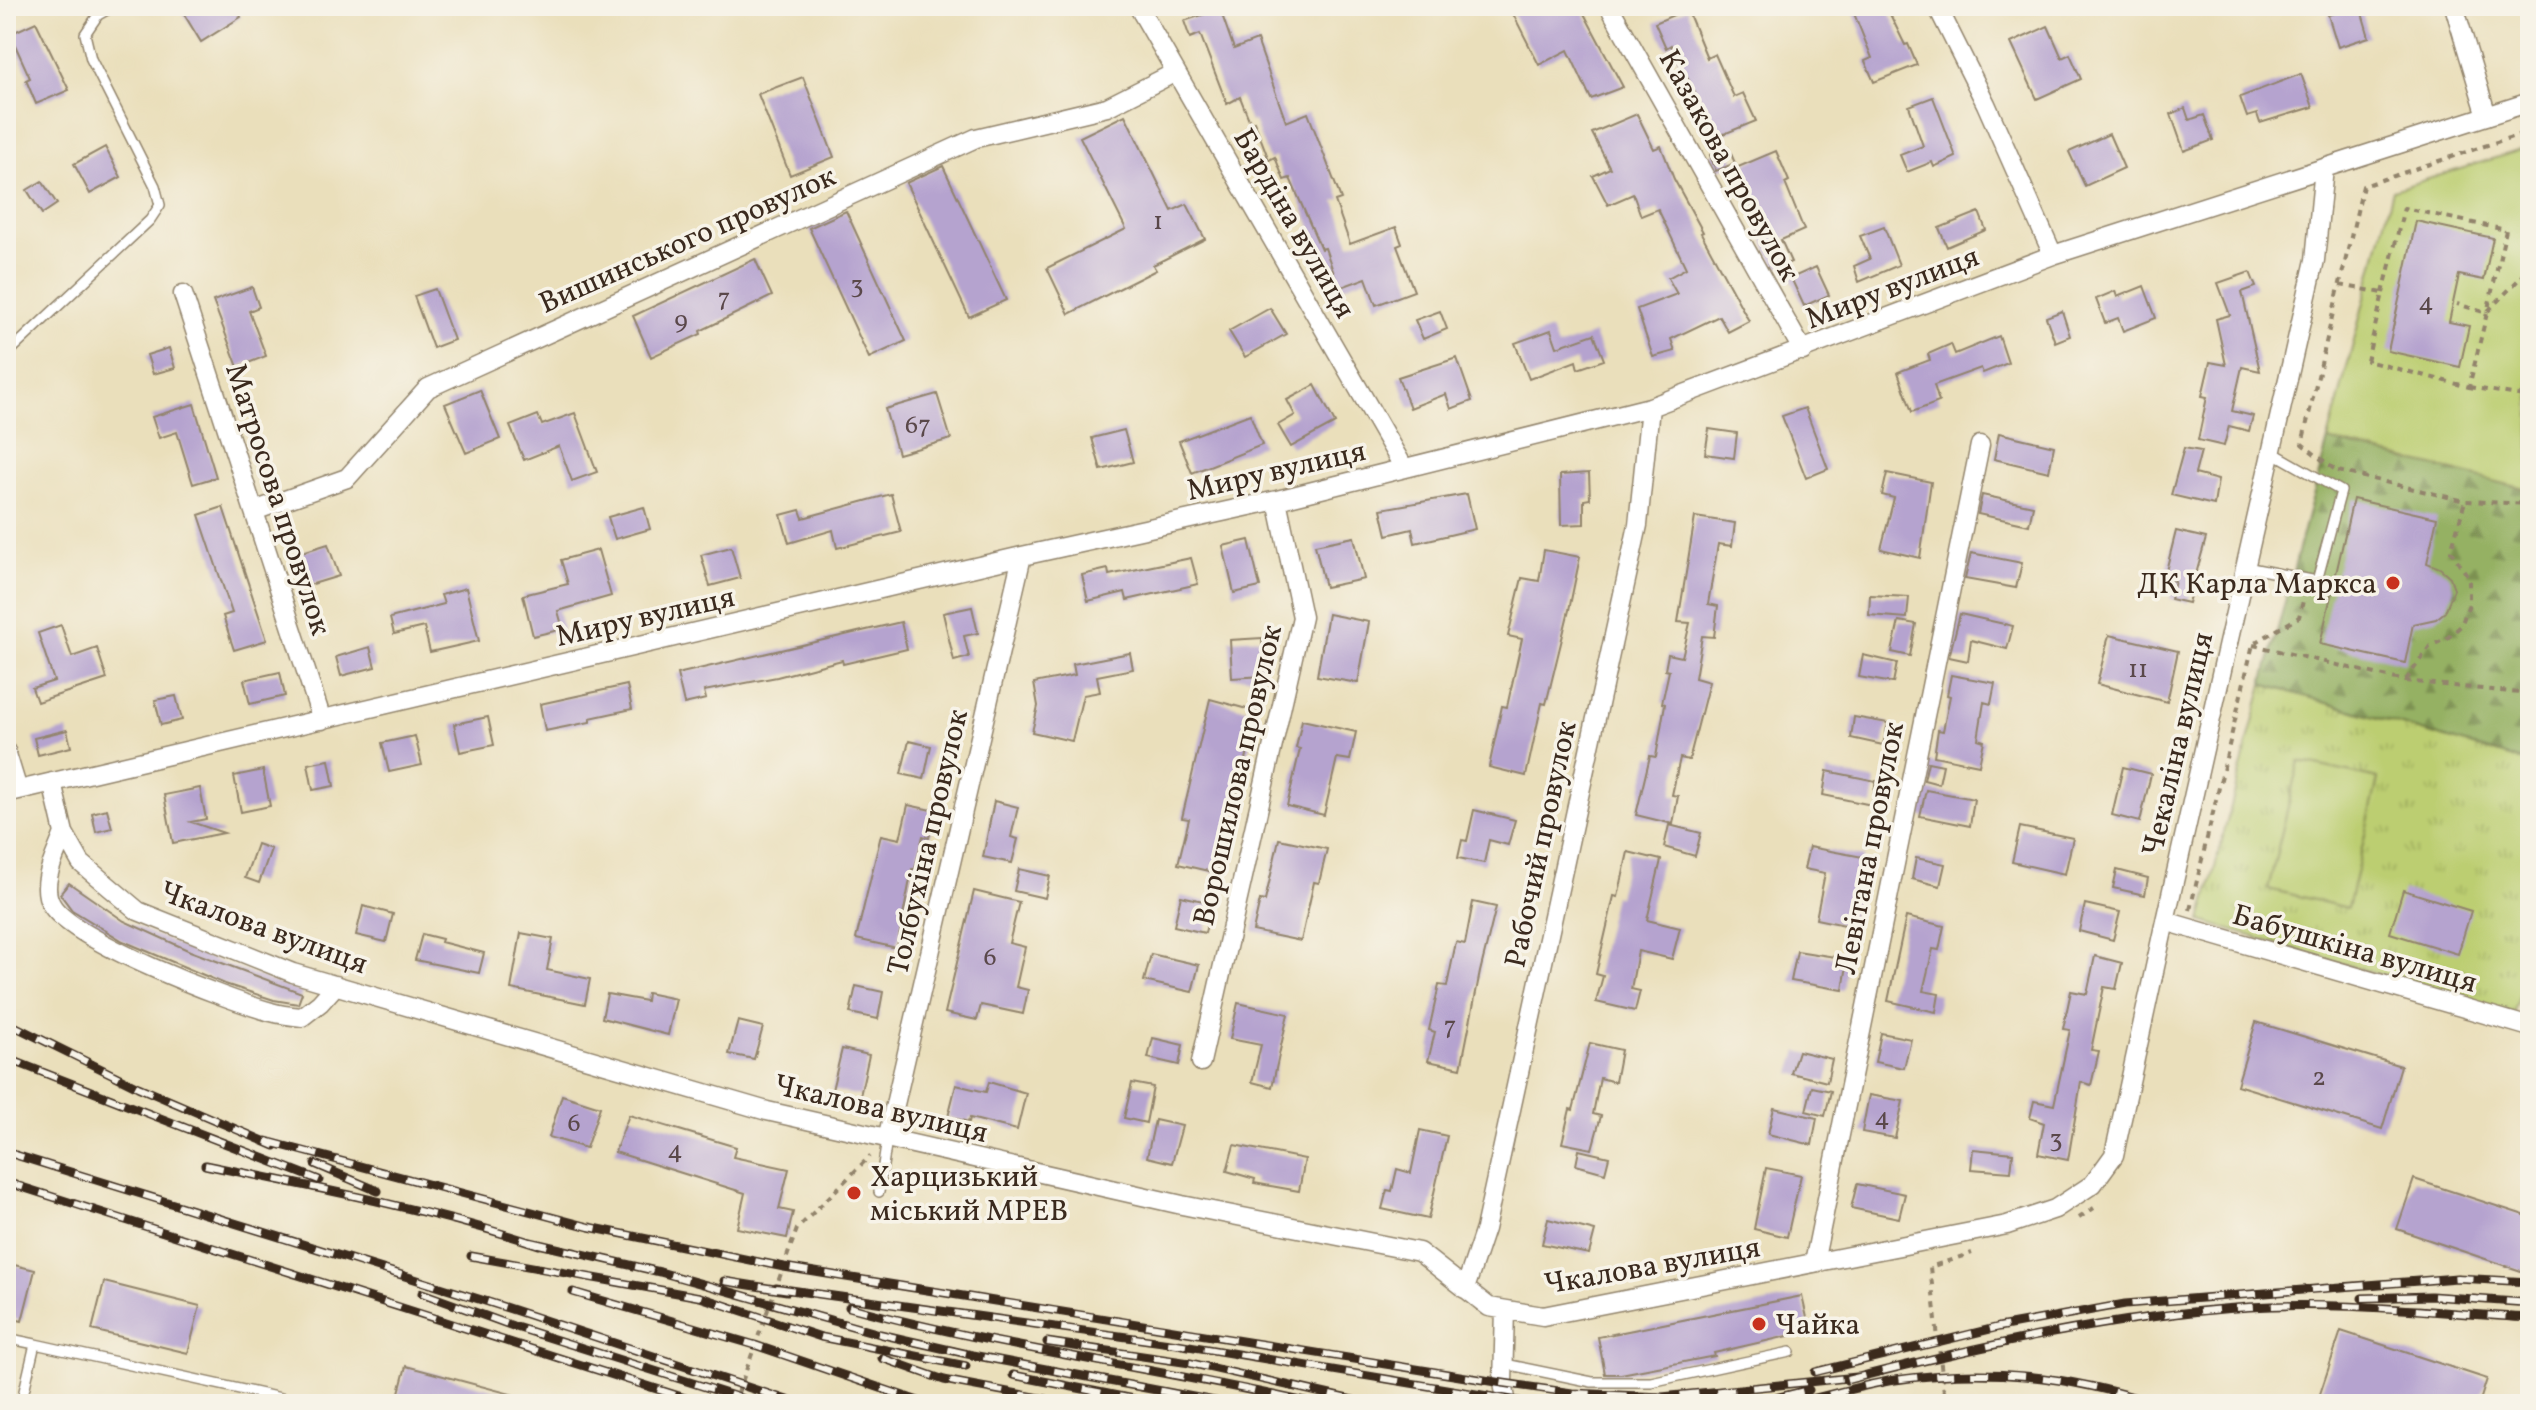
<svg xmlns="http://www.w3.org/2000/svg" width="2536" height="1410" font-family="Vollkorn,serif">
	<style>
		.grass { fill: url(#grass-tufts); stroke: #7c7c48; stroke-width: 2 }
		.forest { fill: url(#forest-firs); stroke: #686e40; stroke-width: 2 }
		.green { fill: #bcce71; stroke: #7c7c48; stroke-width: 2 }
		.building { fill: #b5a3cf }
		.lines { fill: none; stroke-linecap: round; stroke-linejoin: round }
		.service-casing { stroke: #92846c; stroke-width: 12 }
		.minor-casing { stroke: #92846c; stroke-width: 21 }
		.path { stroke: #92846c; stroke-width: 4; stroke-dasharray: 6 6; stroke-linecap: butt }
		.service { stroke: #fff; stroke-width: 9 }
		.minor { stroke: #fff; stroke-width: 18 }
		.rail-casing { stroke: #3b2a1e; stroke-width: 9 }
		.rail { stroke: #f7f3e8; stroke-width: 6; stroke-dasharray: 18; stroke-linecap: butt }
		.poi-dot { fill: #c8321e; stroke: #f7f3e8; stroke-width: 3 }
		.labels { text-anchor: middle; stroke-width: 7; stroke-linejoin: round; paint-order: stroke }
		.number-label { font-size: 26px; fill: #5a484a }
		.street-label { font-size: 30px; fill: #3b2a1e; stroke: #f7f3e8 }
		.poi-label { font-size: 30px; fill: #3b2a1e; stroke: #f7f3e8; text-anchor: start }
	</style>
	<defs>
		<pattern id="grass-tufts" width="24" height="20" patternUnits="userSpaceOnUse" patternTransform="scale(2)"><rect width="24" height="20" fill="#bcce71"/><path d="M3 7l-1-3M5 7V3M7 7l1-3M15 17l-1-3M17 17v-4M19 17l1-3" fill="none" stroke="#a2b161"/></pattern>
		<pattern id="forest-firs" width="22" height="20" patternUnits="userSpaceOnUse" patternTransform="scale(2)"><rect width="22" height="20" fill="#95b163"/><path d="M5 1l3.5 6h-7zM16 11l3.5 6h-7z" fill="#7b9051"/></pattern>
	</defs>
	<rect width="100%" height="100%" fill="#f7f3e8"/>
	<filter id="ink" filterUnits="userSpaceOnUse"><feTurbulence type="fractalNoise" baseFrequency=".0125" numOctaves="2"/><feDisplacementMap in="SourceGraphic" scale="16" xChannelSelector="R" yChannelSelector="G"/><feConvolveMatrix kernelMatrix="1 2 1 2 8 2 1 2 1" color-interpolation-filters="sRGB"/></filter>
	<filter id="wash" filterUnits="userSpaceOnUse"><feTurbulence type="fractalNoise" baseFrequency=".006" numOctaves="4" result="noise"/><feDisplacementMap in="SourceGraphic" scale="32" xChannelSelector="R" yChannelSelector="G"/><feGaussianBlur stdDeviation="1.8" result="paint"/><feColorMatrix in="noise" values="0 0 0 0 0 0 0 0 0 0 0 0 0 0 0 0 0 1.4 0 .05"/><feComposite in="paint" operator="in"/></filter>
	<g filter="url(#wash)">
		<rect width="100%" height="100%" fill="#eadfbb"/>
		<path class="grass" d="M2263 684 2530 763V962L2513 1015 2201 921Z"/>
		<path class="forest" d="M2328 440 2530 490V763L2263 684Z"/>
		<path class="green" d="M2530 147V490L2328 440 2393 190Z
			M2299 761 2378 779 2348 908 2268 889Z"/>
		<g id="blocks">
			<path class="building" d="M179 6H235L241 17 201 42Z
				M1509 6H1580L1623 87 1591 99 1568 50 1539 65Z
				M1851 6H1886L1905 45 1908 44 1917 65 1874 82 1865 61 1872 58Z
				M2360 6 2369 37 2338 47 2328 15Z
				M1220 9 1234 49 1257 40 1286 122 1308 113 1341 199 1335 201 1350 244 1396 227 1402 244 1397 246 1414 291 1376 305 1366 278 1339 288 1325 248 1321 249 1290 178 1284 180 1275 157 1269 160 1254 121 1250 122 1240 97 1227 104 1200 34 1190 38 1184 21Z
				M1687 9 1707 58 1715 54 1734 97 1743 93 1756 121 1714 138 1701 110 1703 109 1671 45 1666 48 1655 23Z
				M36 22 69 90 36 104 26 80 30 78 10 34Z
				M2048 26 2062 58 2070 54 2081 79 2037 99 2011 43Z
				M2301 74 2313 107 2260 123 2257 114 2247 117 2240 97Z
				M803 77 834 157 790 175 758 94Z
				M1933 97 1956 157 1934 167 1932 162 1907 172 1900 155 1923 146 1909 106Z
				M2185 108 2189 120 2204 115 2213 140 2184 151 2171 114Z
				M1637 114 1654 149 1661 146 1674 179 1703 232 1701 233 1749 321 1728 332 1719 316 1671 339 1675 351 1653 357 1637 309 1677 294 1668 278 1686 268 1658 209 1641 216 1633 194 1608 205 1593 176 1610 168 1592 133Z
				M1125 115 1172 211 1187 204 1205 239 1153 265 1156 270 1069 314 1047 268 1126 229 1080 137Z
				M2109 134 2124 168 2085 186 2069 152Z
				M105 147 121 177 90 194 74 164Z
				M1728 147 1735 163 1716 171 1710 155Z
				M1776 151 1789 181 1785 183 1804 230 1781 240 1791 262 1775 269 1747 199 1745 200 1731 170Z
				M943 166 1006 300 969 317 906 183Z
				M42 181 57 204 42 214 27 190Z
				M846 211 906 341 869 358 809 228Z
				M1979 212 1986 230 1947 247 1939 228Z
				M2416 221 2493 238 2484 280 2459 275 2449 322 2469 326 2460 367 2388 351Z
				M1884 227 1899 265 1859 282 1854 266 1870 259 1860 236Z
				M755 259 772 296 700 331 701 334 651 357 633 316Z
				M1816 267 1829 295 1804 306 1791 278Z
				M2250 272 2256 287 2242 292 2260 371 2242 367 2232 411 2253 416 2249 431 2229 426 2224 446 2198 440 2207 397 2202 396 2210 362 2226 365 2216 319 2230 315 2218 283Z
				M2144 286 2156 318 2123 331 2118 318 2105 323 2096 299 2115 291 2117 297Z
				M252 287 259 307 249 311 266 356 238 367 213 301Z
				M435 289 454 340 433 348 414 296Z
				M1270 308 1286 334 1245 357 1229 331Z
				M1440 311 1447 329 1423 339 1415 320Z
				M2062 311 2070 336 2055 342 2046 317Z
				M1551 330 1557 347 1594 334 1604 360 1578 369 1576 361 1529 379 1515 343Z
				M1999 336 2008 363 1983 373 1981 368 1934 385 1939 402 1912 412 1898 372 1930 360 1928 354 1951 344 1955 354Z
				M169 348 175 368 153 374 147 355Z
				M1457 358 1472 401 1451 409 1446 394 1410 408 1398 377Z
				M1315 385 1335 423 1291 447 1278 425 1295 415 1287 400Z
				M480 390 500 439 466 453 445 404Z
				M937 394 951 439 898 454 885 409Z
				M194 404 216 477 193 484 177 432 159 438 152 417Z
				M1805 408 1828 469 1806 478 1782 416Z
				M575 413 597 472 572 481 559 446 524 460 510 426 538 415 542 425Z
				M1250 414 1262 445 1192 473 1179 441Z
				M1709 429 1737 433 1734 458 1705 454Z
				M1124 430 1133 462 1101 470 1092 438Z
				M1999 433 2054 446 2049 472 1994 459Z
				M2184 448 2201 451 2195 474 2218 480 2214 505 2171 495Z
				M1589 473 1590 499 1584 500V524L1561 525 1560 475Z
				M1887 473 1931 482 1920 558 1881 549 1894 498 1882 495Z
				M891 494 901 532 837 548 833 530 789 543 781 515 800 510 803 518Z
				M1467 494 1475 529 1415 543 1412 529 1387 535 1381 509Z
				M1982 495 2033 506 2029 525 1978 514Z
				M2353 499 2437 518 2427 563 2440 568 2450 577 2454 589 2445 612 2436 619 2413 624 2405 663 2320 644Z
				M223 507 267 640 234 650 223 616 232 613 199 515Z
				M644 507 650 529 615 539 608 517Z
				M1695 517 1735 523 1732 546 1718 544 1708 604 1718 606 1714 637 1702 636 1695 678 1709 682 1689 760 1680 758 1672 795 1678 796 1673 824 1636 815 1650 756 1656 757 1665 704 1662 703 1669 671 1665 670 1668 654 1682 657 1690 623 1678 622Z
				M2176 531 2206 538 2188 603 2170 599 2175 581 2164 579Z
				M1354 537 1364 579 1325 587 1315 545Z
				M1249 540 1260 587 1234 593 1223 546Z
				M328 544 339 576 303 587 293 555Z
				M731 547 740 578 710 586 701 555Z
				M598 550 611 596 558 611 563 629 533 636 523 595 568 584 561 560Z
				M1544 550 1580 557 1569 610 1546 704 1542 703 1526 776 1489 767 1502 706 1507 707 1522 639 1508 636 1522 578 1539 581Z
				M1971 553 2022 563 2016 588 1965 579Z
				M1191 558 1198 584 1127 600 1125 592 1088 601 1082 575 1108 569 1109 575Z
				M466 588 479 641 430 652 424 627 394 634 390 618 444 604 441 595Z
				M1870 595 1909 597 1907 618 1869 615Z
				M972 607 978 633 964 636 969 657 954 661 943 613Z
				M1328 614 1369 622 1358 683 1317 676Z
				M1960 614 2013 626 2007 649 1971 640 1968 661 1949 657Z
				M1899 621 1916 624 1910 656 1892 652Z
				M901 622 907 649 843 664 842 660 777 677 704 691 706 699 684 704 677 674Z
				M61 625 72 657 97 648 107 679 37 702 32 688 54 681 38 633Z
				M2109 635 2178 651 2167 702 2097 684Z
				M1262 638 1264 676 1232 678 1230 640Z
				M370 647 375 667 341 676 336 657Z
				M1130 653 1133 669 1097 676 1100 692 1083 695 1072 741 1032 732 1038 706 1034 683 1075 675 1073 664Z
				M1863 655 1897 663 1893 683 1859 677Z
				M280 672 285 696 250 704 244 680Z
				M1951 675 1995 683 1991 704 1984 702 1978 739 1984 741 1979 765 1934 756 1938 730 1943 731 1950 696 1947 695Z
				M627 685 632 709 590 718V722L545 731 540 704Z
				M176 696 182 720 161 725 155 700Z
				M1210 699 1258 712 1217 873 1178 864 1189 819 1182 818Z
				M488 717 494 745 460 752 454 724Z
				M1854 717 1888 723 1883 745 1851 738Z
				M1302 720 1356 732 1350 760 1337 758 1324 815 1287 806 1300 749 1296 748Z
				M67 730 71 747 38 755 34 738Z
				M415 736 422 765 389 772 382 743Z
				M909 741 931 746 924 779 901 774Z
				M329 760 334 786 313 790 308 764Z
				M1928 762 1943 765 1939 784 1924 780Z
				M2123 767 2151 774 2140 822 2112 815Z
				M263 770 270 806 241 812 234 776Z
				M1827 771 1876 781 1872 805 1823 795Z
				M200 788 206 819 191 822 224 833 173 843 164 795Z
				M1926 790 1974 799 1970 826 1920 816Z
				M994 801 1018 807 1011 837 1018 839 1012 863 983 857Z
				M908 805 936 811 929 838 923 836 915 869H912L897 948 856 939 881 835 900 839Z
				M107 809 112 828 96 832 92 813Z
				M1474 810 1515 820 1508 845 1489 840 1484 863 1458 858 1462 840 1467 841Z
				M1669 825 1701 833 1695 856 1664 847Z
				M2020 827 2073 838 2065 874 2012 862Z
				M1279 839 1327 849 1319 883 1314 882 1301 941 1253 931 1260 900 1265 901Z
				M257 844 271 849 259 883 245 878Z
				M1809 847 1863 857 1850 926 1816 919 1825 873 1804 869Z
				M1628 852 1661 860 1647 920 1680 928 1672 959 1638 951 1631 989 1640 991 1635 1011 1596 1002 1603 976 1596 974 1614 896 1618 897Z
				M1916 858 1945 864 1940 886 1912 879Z
				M1019 869 1050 876 1045 898 1014 891Z
				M2117 870 2148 878 2145 895 2113 888Z
				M69 883 124 921 190 951 302 993 298 1004 274 1000 225 984 123 941 72 910 60 894Z
				M2403 890 2471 911 2458 954 2390 933Z
				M974 891 1019 902 1009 943 1025 947 1016 987 1028 990 1023 1014 981 1005 977 1020 945 1013Z
				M1181 896 1212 903 1205 933 1174 926Z
				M1473 902 1496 907 1480 972 1461 1068 1428 1061 1435 1032 1429 1030 1439 985 1447 986 1456 942 1465 944Z
				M2085 904 2120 912 2113 940 2079 931Z
				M363 906 393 914 386 942 356 935Z
				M1906 917 1944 926 1939 950 1933 949 1923 991 1939 994 1936 1012 1888 1001Z
				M521 933 553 939 547 970 590 979 585 1004 511 989Z
				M422 934 442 939 441 942 484 953 479 973 415 960Z
				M1797 951 1848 959 1843 990 1791 981Z
				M1151 954 1199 965 1192 992 1144 981Z
				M2095 956 2122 963 2116 989 2104 987 2091 1050 2099 1051 2091 1085 2081 1082 2068 1160 2038 1154 2044 1123 2030 1118 2034 1101 2054 1105 2070 1030 2063 1029 2071 991 2087 994Z
				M856 986 883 992 878 1019 850 1013Z
				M647 993 676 999 668 1035 602 1018 607 994 646 1001Z
				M1238 1003 1288 1014 1272 1087 1252 1082 1261 1045 1230 1039Z
				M738 1021 763 1027 754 1059 729 1054Z
				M2256 1022 2401 1066 2382 1129 2237 1085Z
				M1881 1033 1911 1039 1904 1068 1875 1062Z
				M1153 1038 1183 1045 1179 1065 1148 1058Z
				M1590 1043 1621 1050 1615 1082 1600 1078 1593 1114 1601 1116 1592 1149 1562 1143 1570 1109 1573 1110Z
				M842 1049 869 1055 860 1096 832 1090Z
				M1798 1051 1832 1059 1827 1082 1791 1073Z
				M989 1082 1026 1093 1017 1130 970 1118 969 1122 948 1117 956 1085 986 1092Z
				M1132 1083 1153 1087 1146 1123 1124 1118Z
				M1812 1087 1831 1091 1825 1116 1806 1111Z
				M562 1095 600 1107 586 1148 549 1137Z
				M1869 1095 1903 1101 1895 1138 1862 1132Z
				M1774 1108 1817 1118 1812 1145 1768 1134Z
				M629 1115 736 1147 733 1157 789 1169 779 1209 793 1212 787 1238 737 1228 745 1193 615 1152Z
				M1155 1120 1182 1126 1172 1163 1147 1157Z
				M1420 1130 1447 1136 1428 1219 1382 1209 1387 1190 1392 1191 1397 1169 1411 1173Z
				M1234 1145 1305 1159 1299 1191 1254 1183 1255 1179 1227 1171Z
				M1973 1149 2013 1153 2011 1172 1971 1169Z
				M1579 1150 1609 1157 1605 1173 1576 1165Z
				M1766 1168 1801 1175 1787 1237 1754 1229Z
				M2414 1179 2530 1217V1274L2397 1229Z
				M1857 1184 1905 1194 1899 1218 1851 1208Z
				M1548 1219 1595 1231 1589 1254 1542 1244Z
				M6 1263 35 1270 22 1321 6 1317Z
				M104 1282 200 1306 188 1353 92 1330Z
				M1802 1296 1810 1331 1714 1353 1715 1356 1621 1374H1605L1598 1337Z
				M2341 1331 2487 1379 2479 1404H2340L2319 1397Z
				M406 1366 529 1399V1404H396Z"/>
		</g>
	</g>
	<g filter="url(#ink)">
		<use href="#blocks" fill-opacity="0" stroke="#92846c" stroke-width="2"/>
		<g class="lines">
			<defs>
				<path id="service" d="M6 355 150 220 160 205 155 186 91 59 85 34 98 15 114 6
					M2246 567 2317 581 2341 491 2272 452
					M2530 1145V1146
					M879 1192 887 1139
					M6 1338 35 1344
					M1505 1364 1592 1382H1651L1790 1352
					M21 1404 35 1344 308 1404"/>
				<path id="minor" d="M1138 6 1404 468
					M1609 6 1803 351
					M1937 6 1986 104 2053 255
					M2454 6 2487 116
					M183 294 322 720
					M254 511 347 478 428 388 976 138 1107 107 1176 72
					M6 751 18 790
					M52 782 64 833 81 863 138 911 293 973 767 1111 1182 1205 1419 1252 1489 1307 1543 1316 2007 1225 2055 1209 2093 1184 2114 1155 2165 921 2315 260 2324 168
					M6 793 1022 556 1277 500 1650 407 2053 255 2530 102
					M64 833C57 853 39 883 51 904 71 941 227 1000 271 1012 281 1015 292 1016 302 1017L320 1003 336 985
					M2165 921 2530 1027
					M1201 1062 1302 617 1277 500
					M887 1139 1022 556
					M1814 1263 1980 445
					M1465 1289 1485 1229 1638 525 1650 407
					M1505 1310 1503 1383 1507 1404"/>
			</defs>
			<use href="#service" class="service-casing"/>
			<use href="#minor" class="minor-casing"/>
			<path class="path" d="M2340 285 2383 293 2367 361 2469 387 2487 313 2457 304
				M2383 293 2404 208 2506 230 2487 313
				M2488 311 2530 268
				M2469 387 2530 397
				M2334 469 2302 444 2363 186 2530 131
				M2338 471 2465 501 2530 504
				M2253 645 2405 681 2530 694
				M2406 680 2430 646 2446 639 2461 626 2469 604V578L2451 551 2465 501
				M2190 910 2253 644 2299 617 2305 593
				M2079 1218 2094 1208
				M734 1404 797 1229 870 1156
				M1940 1404 1944 1392 1930 1267 1972 1253"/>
			<use href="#service" class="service"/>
			<use href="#minor" class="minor"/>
			<defs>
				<path id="rail" d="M6 1022 138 1087 275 1146
					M6 1058 319 1180
					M266 1141 589 1227 784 1267 1503 1383 1572 1393 1662 1397 1857 1377
					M6 1152 514 1310 799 1404
					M315 1164 378 1191
					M205 1165C318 1188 429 1209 539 1245
					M6 1182 704 1404
					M530 1242 660 1272 880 1334 972 1355 1230 1404
					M471 1256 700 1297 821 1337 966 1366
					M724 1281 787 1291
					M776 1288 1177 1344 1536 1404
					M573 1292 755 1345 927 1404
					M422 1293 513 1326 759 1404
					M2362 1298 2431 1296 2530 1303
					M849 1307C1002 1349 1159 1368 1314 1404
					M1047 1342 1190 1363 1370 1404
					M882 1358 944 1380 1072 1404
					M1815 1372 1999 1327 2125 1304 2457 1278 2530 1282
					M1013 1375 1158 1404
					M1847 1380C1979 1346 2114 1316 2249 1307 2342 1301 2437 1313 2530 1318
					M1794 1403C1828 1396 1861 1385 1895 1380 1986 1367 2069 1375 2155 1404
					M1750 1404 1809 1390"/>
			</defs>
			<use href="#rail" class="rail-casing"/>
			<use href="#rail" class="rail"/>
		</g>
	</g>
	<g class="poi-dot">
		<circle cx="2393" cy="583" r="8"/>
		<circle cx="854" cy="1193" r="8"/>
		<circle cx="1759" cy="1324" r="8"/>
	</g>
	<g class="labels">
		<g class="number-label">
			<text x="1158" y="229">1</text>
			<text x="857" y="293">3</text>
			<text x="724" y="306">7</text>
			<text x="2426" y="310">4</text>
			<text x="681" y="328">9</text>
			<text x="918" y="433">67</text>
			<text x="2138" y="677">11</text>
			<text x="990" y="965">6</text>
			<text x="1450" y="1034">7</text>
			<text x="2319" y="1085">2</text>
			<text x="1882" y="1125">4</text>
			<text x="574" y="1131">6</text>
			<text x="2056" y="1147">3</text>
			<text x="675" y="1158">4</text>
		</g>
		<g class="street-label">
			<text transform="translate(1730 165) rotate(61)" y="10">Казакова провулок</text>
			<text transform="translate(1295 223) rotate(60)" y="10">Бардіна вулиця</text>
			<text transform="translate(687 239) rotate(-24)" y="10">Вишинського провулок</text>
			<text transform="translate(1892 287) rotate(-21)" y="10">Миру вулиця</text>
			<text transform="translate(1276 470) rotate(-13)" y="10">Миру вулиця</text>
			<text transform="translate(279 499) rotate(72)" y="10">Матросова провулок</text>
			<text transform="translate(645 616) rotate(-13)" y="10">Миру вулиця</text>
			<text transform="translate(2177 744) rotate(-77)" y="10">Чекаліна вулиця</text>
			<text transform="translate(1237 775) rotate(-77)" y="10">Ворошилова провулок</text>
			<text transform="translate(927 842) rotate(-77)" y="10">Толбухіна провулок</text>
			<text transform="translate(1540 844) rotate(-78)" y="10">Рабочий провулок</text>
			<text transform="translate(1869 848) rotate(-79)" y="10">Левітана провулок</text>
			<text transform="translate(264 927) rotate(20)" y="10">Чкалова вулиця</text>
			<text transform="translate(2355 948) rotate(16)" y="10">Бабушкіна вулиця</text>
			<text transform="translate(881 1108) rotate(13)" y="10">Чкалова вулиця</text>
			<text transform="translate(1652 1265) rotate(-10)" y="10">Чкалова вулиця</text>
		</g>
		<g class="poi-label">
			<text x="2377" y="593" text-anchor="end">ДК Карла Маркса</text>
			<text x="870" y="1186">Харцизький<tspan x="870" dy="34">міський МРЕВ</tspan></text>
			<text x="1775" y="1334">Чайка</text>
		</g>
	</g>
	<rect width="2536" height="1410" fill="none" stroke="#f7f3e8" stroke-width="32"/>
</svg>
